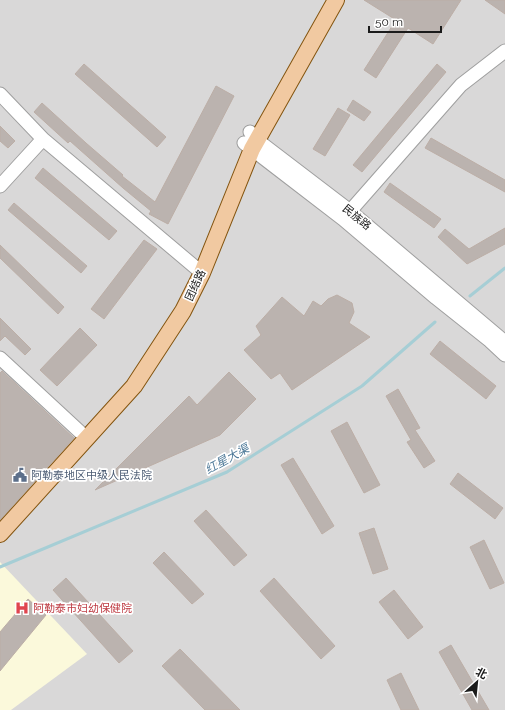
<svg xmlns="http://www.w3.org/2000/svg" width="505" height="710" font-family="Raleway,'Noto Sans SC',sans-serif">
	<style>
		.residential { fill: #d9d8d8 }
		.education { fill: #fbf9db }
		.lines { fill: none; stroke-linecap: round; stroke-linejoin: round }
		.stream { stroke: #a6ced5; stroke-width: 3 }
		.building { fill: #bbb3af; stroke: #bcaea6 }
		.minor-casing { stroke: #9f9f9f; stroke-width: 15 }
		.major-casing { stroke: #83540f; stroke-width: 18 }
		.minor { stroke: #fff; stroke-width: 13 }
		.major { stroke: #f1c9a1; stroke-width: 16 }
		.labels { text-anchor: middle; stroke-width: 3.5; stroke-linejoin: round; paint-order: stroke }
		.street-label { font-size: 11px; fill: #1b1b1b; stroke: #fff }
		.service-label { font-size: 11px; fill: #4e5e75; stroke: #fff; text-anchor: start }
		.health-label { font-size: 11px; fill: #be3a42; stroke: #fff; text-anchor: start }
		.water-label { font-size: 12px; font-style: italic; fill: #4f7a99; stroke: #fff }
	</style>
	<rect width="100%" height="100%" fill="#ece8e2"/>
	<path class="residential" d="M0 0H505V710H0Z"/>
	<path class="education" d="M0 562 87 654 11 710H0Z"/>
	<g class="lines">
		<path class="stream" d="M470 296 505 268
			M0 567 227 472 362 386 435 322"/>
	</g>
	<path class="building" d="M364 0H461L433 44 408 28 376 78 364 70 396 20Z
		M485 0H505V14Z
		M84 64 166 137 157 147 75 74Z
		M437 64 446 72 362 172 353 165Z
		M216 86 234 96 168 224 149 214 151 211 123 188 70 141 68 143 34 112 42 103 86 143 123 175 122 176 155 202Z
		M353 100 371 112 364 121 347 110Z
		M338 108 350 115 325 156 313 149Z
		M0 126 15 141 8 148 0 141Z
		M431 138 505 180V192L425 148Z
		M43 168 117 231 109 240 35 178Z
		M390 183 441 219 434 228 384 192Z
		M14 203 87 266 81 273 8 210Z
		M505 228V244L467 264 438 237 445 229 469 249Z
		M144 240 157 249 104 319 91 309Z
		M0 245 64 307 58 314 0 258Z
		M337 295 352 303 354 312 349 323 370 337 292 390 280 373 271 379 244 350 261 335 256 326 282 297 304 316 313 301 321 306 328 299Z
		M0 318 31 349 25 355 5 336 0 341Z
		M80 328 97 345 57 386 40 370Z
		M440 341 496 386 486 399 430 354Z
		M2 371 74 438 0 520V373Z
		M229 372 256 399 220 435 95 490 189 396 197 405Z
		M398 389 420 428 415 430 435 461 424 468 407 442 411 440 386 396Z
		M347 422 380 485 364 493 331 431Z
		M293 458 334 526 322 534 281 465Z
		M458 473 503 508 495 519 450 484Z
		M206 510 247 555 234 566 194 521Z
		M374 528 388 569 373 574 359 533Z
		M484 540 504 583 490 589 470 547Z
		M164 552 204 594 192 604 153 563Z
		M66 578 133 651 119 663 53 590Z
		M274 578 335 646 321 659 260 591Z
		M394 590 423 627 408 639 379 602Z
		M28 599 46 615 0 671V632Z
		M451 645 489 710H472L439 652Z
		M180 649 240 710H205L162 666Z
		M401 673 419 710H401L387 680Z"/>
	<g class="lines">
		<defs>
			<path id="minor" d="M0 94 43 139 202 273
				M250 132 257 140 350 211 505 342
				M244 143 343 219 436 298 490 341 505 355
				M0 186 43 139
				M344 218 461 85 505 51
				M0 358 80 432"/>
			<path id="major" d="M0 534 134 386 183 311 202 273 252 149 336 0"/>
		</defs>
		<use href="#minor" class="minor-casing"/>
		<use href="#major" class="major-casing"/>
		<use href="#minor" class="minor"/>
		<use href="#major" class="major"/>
	</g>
	<defs>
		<symbol id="civic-bare" viewBox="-9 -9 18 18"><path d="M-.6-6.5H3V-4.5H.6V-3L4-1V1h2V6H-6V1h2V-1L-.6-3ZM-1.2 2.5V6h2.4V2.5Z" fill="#5c6f8a" stroke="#fff" stroke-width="2.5" paint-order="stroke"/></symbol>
		<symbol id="hospital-bare" viewBox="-9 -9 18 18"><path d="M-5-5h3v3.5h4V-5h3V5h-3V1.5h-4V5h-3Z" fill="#e0444e" stroke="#fff" stroke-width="2.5" paint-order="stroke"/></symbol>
	</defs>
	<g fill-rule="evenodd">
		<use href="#civic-bare" x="10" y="465" width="20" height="20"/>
		<use href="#hospital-bare" x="12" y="598" width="20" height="20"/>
	</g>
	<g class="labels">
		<g class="street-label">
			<text transform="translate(357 217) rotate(39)" y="4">民族路</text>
			<text transform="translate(195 285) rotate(-65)" y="4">团结路</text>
		</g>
		<g class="service-label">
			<text x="31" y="479">阿勒泰地区中级人民法院</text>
		</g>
		<g class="health-label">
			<text x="33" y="612">阿勒泰市妇幼保健院</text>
		</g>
		<g class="water-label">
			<text transform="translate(227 459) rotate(-29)" y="4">红星大渠</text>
		</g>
	</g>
	<g transform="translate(477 682) rotate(27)" stroke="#ffffff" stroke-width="3" paint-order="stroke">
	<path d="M0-3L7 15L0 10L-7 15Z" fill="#1b1b1b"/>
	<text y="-6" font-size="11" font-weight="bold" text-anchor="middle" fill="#1b1b1b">北</text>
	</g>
	<path d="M369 26v6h72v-6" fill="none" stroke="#1b1b1b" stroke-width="2"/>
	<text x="375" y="26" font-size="12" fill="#1b1b1b" stroke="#ffffff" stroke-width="3" paint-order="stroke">50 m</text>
</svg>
